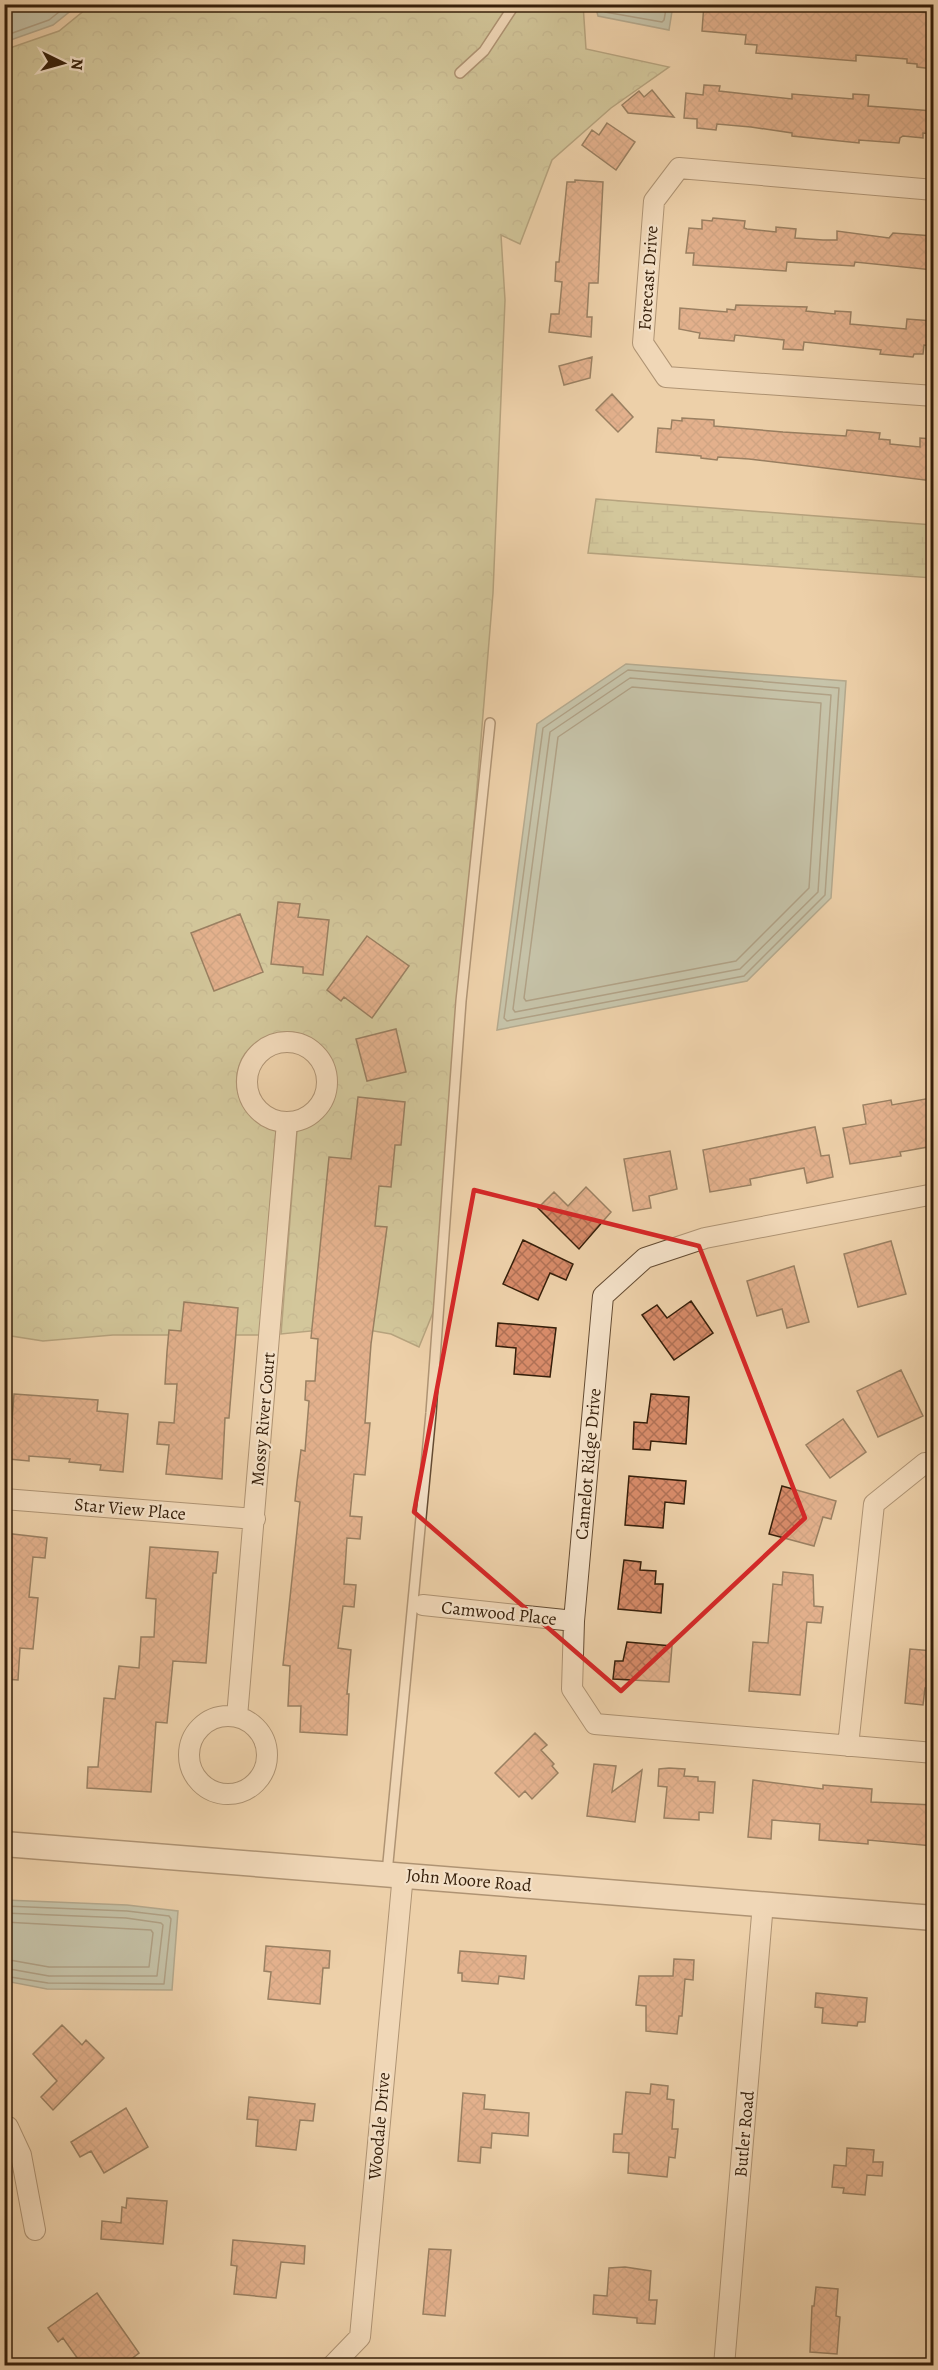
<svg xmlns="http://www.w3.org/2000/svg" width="938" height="2370" font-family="Alegreya,serif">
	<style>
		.forest { fill: url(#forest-crowns); stroke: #756e4a; stroke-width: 1.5 }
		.wetland { fill: url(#wetland-marsh); stroke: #756e4a; stroke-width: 1.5 }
		.water { fill: #99b6ac; stroke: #717a6b; stroke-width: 1.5 }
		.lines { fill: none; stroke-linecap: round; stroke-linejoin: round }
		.shore { stroke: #686a5b; stroke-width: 1.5 }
		.building { fill: url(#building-cross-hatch); stroke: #361f0a; stroke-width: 1.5 }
		.service-casing { stroke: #644b32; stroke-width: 12 }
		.minor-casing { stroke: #644b32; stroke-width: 22 }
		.tertiary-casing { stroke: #644b32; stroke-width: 27 }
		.service { stroke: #f3e0c7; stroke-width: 9 }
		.minor { stroke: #f3e0c7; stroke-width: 20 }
		.tertiary { stroke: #f3e0c7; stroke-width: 24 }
		.marked { fill: none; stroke: #d62828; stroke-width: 4.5; stroke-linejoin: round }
		.labels { text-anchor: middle; stroke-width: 4.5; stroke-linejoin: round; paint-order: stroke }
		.street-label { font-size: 18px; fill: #361f0a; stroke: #f3e0c7 }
	</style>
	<defs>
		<pattern id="forest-crowns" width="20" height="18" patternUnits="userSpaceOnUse" patternTransform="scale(1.5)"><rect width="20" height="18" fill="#b4bc8b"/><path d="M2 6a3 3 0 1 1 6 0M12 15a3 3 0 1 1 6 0" fill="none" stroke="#9ba177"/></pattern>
		<pattern id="wetland-marsh" width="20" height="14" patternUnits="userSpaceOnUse" patternTransform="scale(1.5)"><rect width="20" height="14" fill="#b4bc8b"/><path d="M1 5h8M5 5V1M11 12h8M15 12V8" fill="none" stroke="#9ba177"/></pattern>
		<pattern id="building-cross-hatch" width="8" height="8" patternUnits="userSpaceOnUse" patternTransform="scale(1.5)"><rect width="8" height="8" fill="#d78b69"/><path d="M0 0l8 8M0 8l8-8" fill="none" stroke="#af7155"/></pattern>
	</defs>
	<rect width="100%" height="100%" fill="#edd0a9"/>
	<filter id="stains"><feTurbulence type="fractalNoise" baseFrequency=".00333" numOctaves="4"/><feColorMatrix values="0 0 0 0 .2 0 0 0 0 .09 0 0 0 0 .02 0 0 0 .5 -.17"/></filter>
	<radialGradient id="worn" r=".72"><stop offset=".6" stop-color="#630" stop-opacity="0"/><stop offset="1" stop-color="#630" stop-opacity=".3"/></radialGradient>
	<path class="forest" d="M583 4 586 49 669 67 611 108 552 160 520 244 501 235 505 300 493 593 434 1310 419 1347 391 1334 351 1327 281 1334 297 1130C369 1112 331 1009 266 1037 254 1043 243 1053 239 1066 230 1095 248 1123 276 1130L260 1335H113L43 1341 5 1335 4 50 59 31 91 5Z"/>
	<path class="wetland" d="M596 499 933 525V578L588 553Z"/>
	<path class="water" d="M4 5 5 4 78 5 53 25 5 42Z
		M595 5H673L669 30 598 16Z
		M626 664 846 681 831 898 747 981 497 1030 537 724Z
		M5 1900 127 1905 178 1911 172 1990 47 1989 5 1981Z"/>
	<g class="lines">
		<path class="shore" d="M602 4 605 12 662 22 664 20 667 4
			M4 36 49 20 69 4
			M628 670 839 688 825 895 744 976 507 1021 504 1018 543 728Z
			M630 678 831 695 818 892 740 969 515 1012 513 1009 550 732Z
			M632 687 821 703 809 888 736 961 526 1001 524 998 558 737Z
			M4 1906 127 1911 169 1916 171 1919 164 1984 48 1983 4 1976
			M4 1913 126 1918 161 1923 163 1925 157 1976H49L4 1968
			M4 1922 151 1930 153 1933 149 1967H49L4 1959"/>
	</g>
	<path class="building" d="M704 4H811L933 13V69L917 67V64L907 63V59L856 55V61L756 53 757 45 745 44 746 35 702 31Z
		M704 85 720 86 719 91 792 99V94L853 99V94L869 95 868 106 933 111V134L923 133V138L903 136 900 138 899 143 859 140V143L792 136V133L751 127 717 124 716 130 697 128V119L684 118 686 93 703 95Z
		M652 90 674 117 628 113 622 105 639 91 644 97Z
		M607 123 635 142 616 170 582 145 592 130 599 135Z
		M575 180 603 182 598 283H589L587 317H592L591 337 549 332 551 314H559L562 282 555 281 556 262H559L567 182H575Z
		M713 218 745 221 744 228 747 229 776 232V227L796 229 795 238 823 240H837V231L889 238 893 233 933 236V270L855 262 854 266 787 262 786 271 693 265 694 253H686L689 228 702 229V220L712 221Z
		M736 305 807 307 806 311 835 314V311L851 312 850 324 906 329 907 319 933 321V346L924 345 923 354H914L913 357 880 354 881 350 804 342 803 350 783 349 784 340 735 335 734 341 699 338 700 333 679 329 680 308 727 312V309L735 310Z
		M592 357 590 378 564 385 559 366Z
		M612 394 633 417 618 432 596 410Z
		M682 418 714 420V426L783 432 846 436 847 430 880 433 879 439 890 440V444L920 447V438L933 439V481L749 459 718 457 717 460 701 458V456L656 452 658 428 671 429 672 420 682 421Z
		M278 902 300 904 298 917 329 920 323 975 303 973V967L271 964Z
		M240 914 263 972 214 991 191 933Z
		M367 936 409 966 372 1018 344 997 341 1001 327 990Z
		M396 1029 406 1072 367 1081 356 1039Z
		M358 1097 405 1102 401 1145H395L391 1187 379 1186 375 1226 387 1227 371 1344 365 1423H370L365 1475 354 1474 350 1516 362 1517 360 1539 347 1538 344 1584 356 1585 354 1607 343 1606 338 1648 351 1650 347 1694H349L347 1735 300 1732 301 1706H288L290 1666 283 1665 300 1502 295 1501 297 1482 301 1450 305 1451 309 1401 305 1400 306 1381H315L318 1339 311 1338 329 1157 351 1159Z
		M931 1098 933 1104V1146L900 1152 901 1156 850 1164 843 1128 866 1124 863 1105 891 1100 892 1105Z
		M815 1127 821 1156 829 1155 833 1177 807 1183 804 1168 750 1179 751 1185 710 1192 703 1150Z
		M670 1151 677 1189 649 1196 651 1208 633 1211 624 1159Z
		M586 1187 611 1212 579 1249 538 1208 554 1192 568 1206Z
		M523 1240 573 1264 566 1280 550 1273 538 1300 503 1284Z
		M891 1241 906 1294 858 1307 844 1254Z
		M794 1266 809 1322 787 1328 782 1309 757 1316 747 1281Z
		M691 1301 713 1333 674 1360 642 1315 657 1305 667 1318Z
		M184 1302 238 1308 229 1418H225L222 1479 166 1474 169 1445 157 1444 159 1422 174 1423 177 1384H165L167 1352 169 1330 181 1331Z
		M498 1323 556 1328 550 1377 514 1374 516 1348 496 1346Z
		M901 1370 923 1416 878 1437 857 1391Z
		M14 1394 98 1400 97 1411 128 1414 123 1472 100 1470 101 1465 69 1462 70 1459 29 1456V1461L9 1459Z
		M651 1394 689 1397 686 1444 651 1441 650 1450 633 1449 634 1422 647 1423Z
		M843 1419 866 1452 830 1478 806 1445Z
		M629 1476 686 1481 684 1504 665 1502 663 1528 625 1525Z
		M782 1486 836 1501 831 1519 823 1517 814 1546 769 1534Z
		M4 1533 47 1538 45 1558 33 1557 29 1597 38 1598 33 1649 20 1648 18 1680 4 1679Z
		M150 1547 218 1552 216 1573H213L206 1663 173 1661 167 1723 156 1722 151 1792 87 1788 88 1767H98L104 1698 115 1699 119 1666 139 1668 141 1637H154L156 1599 146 1598Z
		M624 1560 641 1562 640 1570 656 1571 655 1584H663L661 1613 618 1609Z
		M783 1572 813 1575 814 1606 823 1607 821 1623 807 1622 800 1695 749 1691 753 1642 768 1643 773 1584 782 1585Z
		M627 1642 672 1646 669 1682 613 1679 615 1661H623Z
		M910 1649 933 1651V1688H925L923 1705 905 1703Z
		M535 1733 547 1745 541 1750 554 1764 552 1766 558 1773 532 1799 525 1791 519 1797 495 1773Z
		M594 1764 616 1766 612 1792 642 1770 635 1822 587 1816Z
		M669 1768 685 1769 684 1776 698 1777V1781L715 1782 713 1813 699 1812V1820L664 1818 667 1787 658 1786 659 1769Z
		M753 1780 823 1789V1785L872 1789 871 1802 933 1805V1846L868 1840V1844L819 1840 820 1824 772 1820 771 1839 748 1837Z
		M266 1946 330 1951 329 1968H323L320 2004 268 1999 271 1972 264 1971Z
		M460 1951 526 1956 524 1979 499 1976 498 1984 462 1981V1973H458Z
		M674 1959 694 1960 693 1980 685 1979 682 2016H679L677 2034 646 2031V2006L636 2005 639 1976H673Z
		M816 1993 867 1998 865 2022H858L857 2026 822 2023 823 2008 815 2007Z
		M62 2025 82 2045 86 2040 104 2058 53 2110 41 2097 57 2081 33 2054Z
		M651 2084 668 2086 667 2099 674 2100 672 2129H678L675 2158 669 2157 667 2177 628 2173 629 2153 613 2152 614 2134H622L626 2092 650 2094Z
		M463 2093 485 2095 484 2109 529 2113 528 2136 492 2133 491 2148 481 2147 480 2163 458 2161Z
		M249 2097 315 2104 313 2121 300 2120 296 2150 256 2146 258 2120 247 2119Z
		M126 2108 148 2147 104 2173 91 2151 80 2157 71 2142Z
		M847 2148 874 2150 873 2162H883L882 2176 867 2175 865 2195 843 2193 844 2188 832 2187 834 2165 846 2166Z
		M127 2198 167 2201 163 2244 101 2239 102 2221 121 2223 122 2207 126 2208Z
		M233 2240 305 2246 304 2264 281 2262 276 2298 234 2294 237 2266 231 2265Z
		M429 2249 451 2250 445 2316 423 2314Z
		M625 2267 651 2271 649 2300H657L655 2324 637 2323V2318L593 2314 594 2295 607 2296 609 2268Z
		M816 2287 838 2289 836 2316 840 2317 837 2354 810 2352 812 2306H814Z
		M97 2293 139 2353 122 2366H83L63 2338 58 2342 48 2328Z"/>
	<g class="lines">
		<defs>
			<path id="service" d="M460 73 484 51 515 4
				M387 1873 431 1413 461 1001 490 723"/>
			<path id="minor" d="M934 190 679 168 654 201 643 343 666 377 934 396
				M247 1082a40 40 0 1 1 80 0a40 40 0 1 1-80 0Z
				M934 1194 705 1238 645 1258 603 1296 574 1621 572 1689 595 1724 934 1753
				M4 1499 255 1519
				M423 1605 574 1621
				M189 1755a39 39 0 1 1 78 0a39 39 0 1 1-78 0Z
				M237 1717 287 1122
				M848 1746 874 1504 925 1463 934 1464
				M4 2127H8L21 2155 35 2230
				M332 2366 360 2337 403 1874
				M724 2366 763 1903"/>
			<path id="tertiary" d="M4 1844 934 1918"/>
		</defs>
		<use href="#service" class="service-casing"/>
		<use href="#minor" class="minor-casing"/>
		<use href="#tertiary" class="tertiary-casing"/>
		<use href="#service" class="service"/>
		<use href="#minor" class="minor"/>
		<use href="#tertiary" class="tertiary"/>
	</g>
	<path d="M0 0H938V2370H0ZM474 1190 699 1246 805 1518 621 1691 414 1512Z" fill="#edd0a9" fill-opacity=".55" fill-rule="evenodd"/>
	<path class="marked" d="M474 1190 699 1246 805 1518 621 1691 414 1512Z"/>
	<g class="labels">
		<g class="street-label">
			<text transform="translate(648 278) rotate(-86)" y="6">Forecast Drive</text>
			<text transform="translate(263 1419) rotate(-85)" y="6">Mossy River Court</text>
			<text transform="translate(588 1464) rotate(-85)" y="6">Camelot Ridge Drive</text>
			<text transform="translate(130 1509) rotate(5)" y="6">Star View Place</text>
			<text transform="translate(499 1613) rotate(6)" y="6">Camwood Place</text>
			<text transform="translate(469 1880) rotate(5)" y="6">John Moore Road</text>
			<text transform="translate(379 2126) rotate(-85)" y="6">Woodale Drive</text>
			<text transform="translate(744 2134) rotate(-85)" y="6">Butler Road</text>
		</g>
	</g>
	<rect width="938" height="2370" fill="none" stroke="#edd0a9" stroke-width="24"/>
	<rect x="6" y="6" width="926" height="2358" fill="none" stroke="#361f0a" stroke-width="3"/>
	<rect x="12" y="12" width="914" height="2346" fill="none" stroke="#361f0a" stroke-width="1.5"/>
	<g transform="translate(63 63) rotate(95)" stroke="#f3e0c7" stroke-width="4.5" paint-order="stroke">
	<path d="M0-4.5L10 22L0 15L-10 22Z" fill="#361f0a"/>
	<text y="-9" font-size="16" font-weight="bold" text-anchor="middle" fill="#361f0a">N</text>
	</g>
	<rect width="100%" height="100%" filter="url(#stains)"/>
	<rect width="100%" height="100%" fill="url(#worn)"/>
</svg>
